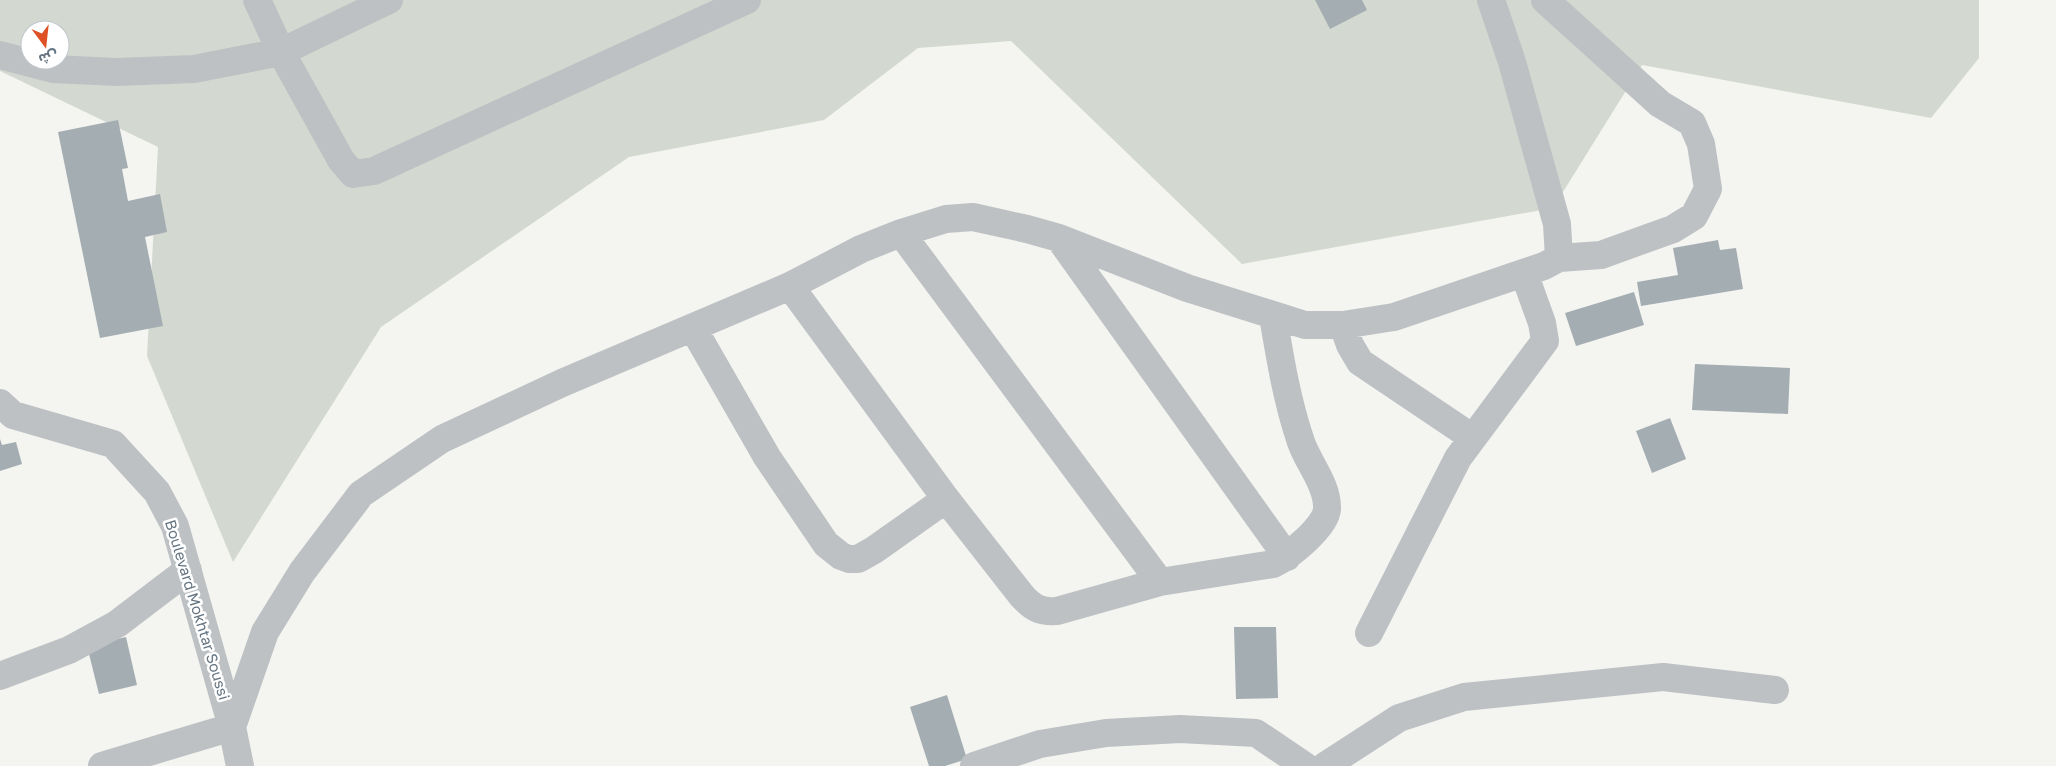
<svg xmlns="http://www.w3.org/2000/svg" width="2056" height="766" font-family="'Golos Text','Noto Sans Arabic',sans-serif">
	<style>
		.green { fill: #d3d9d0; fill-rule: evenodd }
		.building { fill: #a4adb2 }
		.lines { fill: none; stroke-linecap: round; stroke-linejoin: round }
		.minor { stroke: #bdc1c4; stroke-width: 28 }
		.labels { text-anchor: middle; stroke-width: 5; stroke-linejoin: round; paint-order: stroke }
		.street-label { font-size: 15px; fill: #647481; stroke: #fff }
	</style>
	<rect width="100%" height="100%" fill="#f4f4f0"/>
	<path class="green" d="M0 0H1979V58L1931 118 1642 65 1553 208 1242 264 1011 41 918 48 824 120 629 157 381 327 233 562 147 356 158 147 0 71ZM30 30H60V60H30Z"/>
	<path class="building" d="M1315 0H1362L1367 10 1330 29Z
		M118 120 128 168 122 169 128 201 160 194 167 232 145 237 163 326 100 338 58 132Z
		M1718 240 1720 250 1736 248 1743 289 1641 306 1637 282 1678 275 1673 248Z
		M1634 292 1644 325 1576 346 1565 313Z
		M1695 364 1790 368 1788 414 1692 410Z
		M1670 418 1686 459 1652 473 1636 431Z
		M0 439 2 445 16 442 22 464 0 471Z
		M1234 627H1276L1278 698 1236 699Z
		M126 637 137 685 99 694 87 646Z
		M947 695 967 759 945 766H929L910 707Z"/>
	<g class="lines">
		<path class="minor" d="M257 0 281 52 341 160 353 174 374 171 747 0
			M1545 0 1660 104 1692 123 1701 144 1708 189 1694 216 1673 229 1601 255 1559 258
			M0 55 53 69 117 72 194 69 281 52 389 0
			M901 233 1160 582
			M1059 238 1287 557
			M790 286 946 499 1022 596C1033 608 1040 612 1057 611L1160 582 1273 564C1288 557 1326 527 1327 509 1328 485 1308 463 1301 442 1287 401 1280 358 1273 316
			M1343 325 1350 345 1360 362 1473 438
			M693 328 767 457 826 544 841 556 849 559H858L874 550 946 499
			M0 403 13 415 113 444 157 492 175 526 232 727 240 766
			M1369 633 1458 458 1545 341 1542 323 1524 273
			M0 676 69 650 117 624 188 570
			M102 766 232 727 265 632 302 572 361 494 442 439 562 383 790 286 861 249 901 233 946 219 973 217 1027 229 1059 238 1187 288 1305 325H1343L1394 317 1544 266 1559 258 1557 224 1512 62 1491 0
			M974 766 1040 744 1106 733 1180 729 1256 733 1305 766
			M1325 766 1399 718 1464 697 1663 677 1775 690"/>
	</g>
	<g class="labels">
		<g class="street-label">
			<text transform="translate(197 610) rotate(73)" y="5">Boulevard Mokhtar Soussi</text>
		</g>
	</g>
	<g transform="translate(45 45) rotate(165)"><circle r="24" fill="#ffffff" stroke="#c1c7cd"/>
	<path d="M0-4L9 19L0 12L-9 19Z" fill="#de5127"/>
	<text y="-8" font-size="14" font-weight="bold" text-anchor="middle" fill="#647481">ش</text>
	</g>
</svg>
